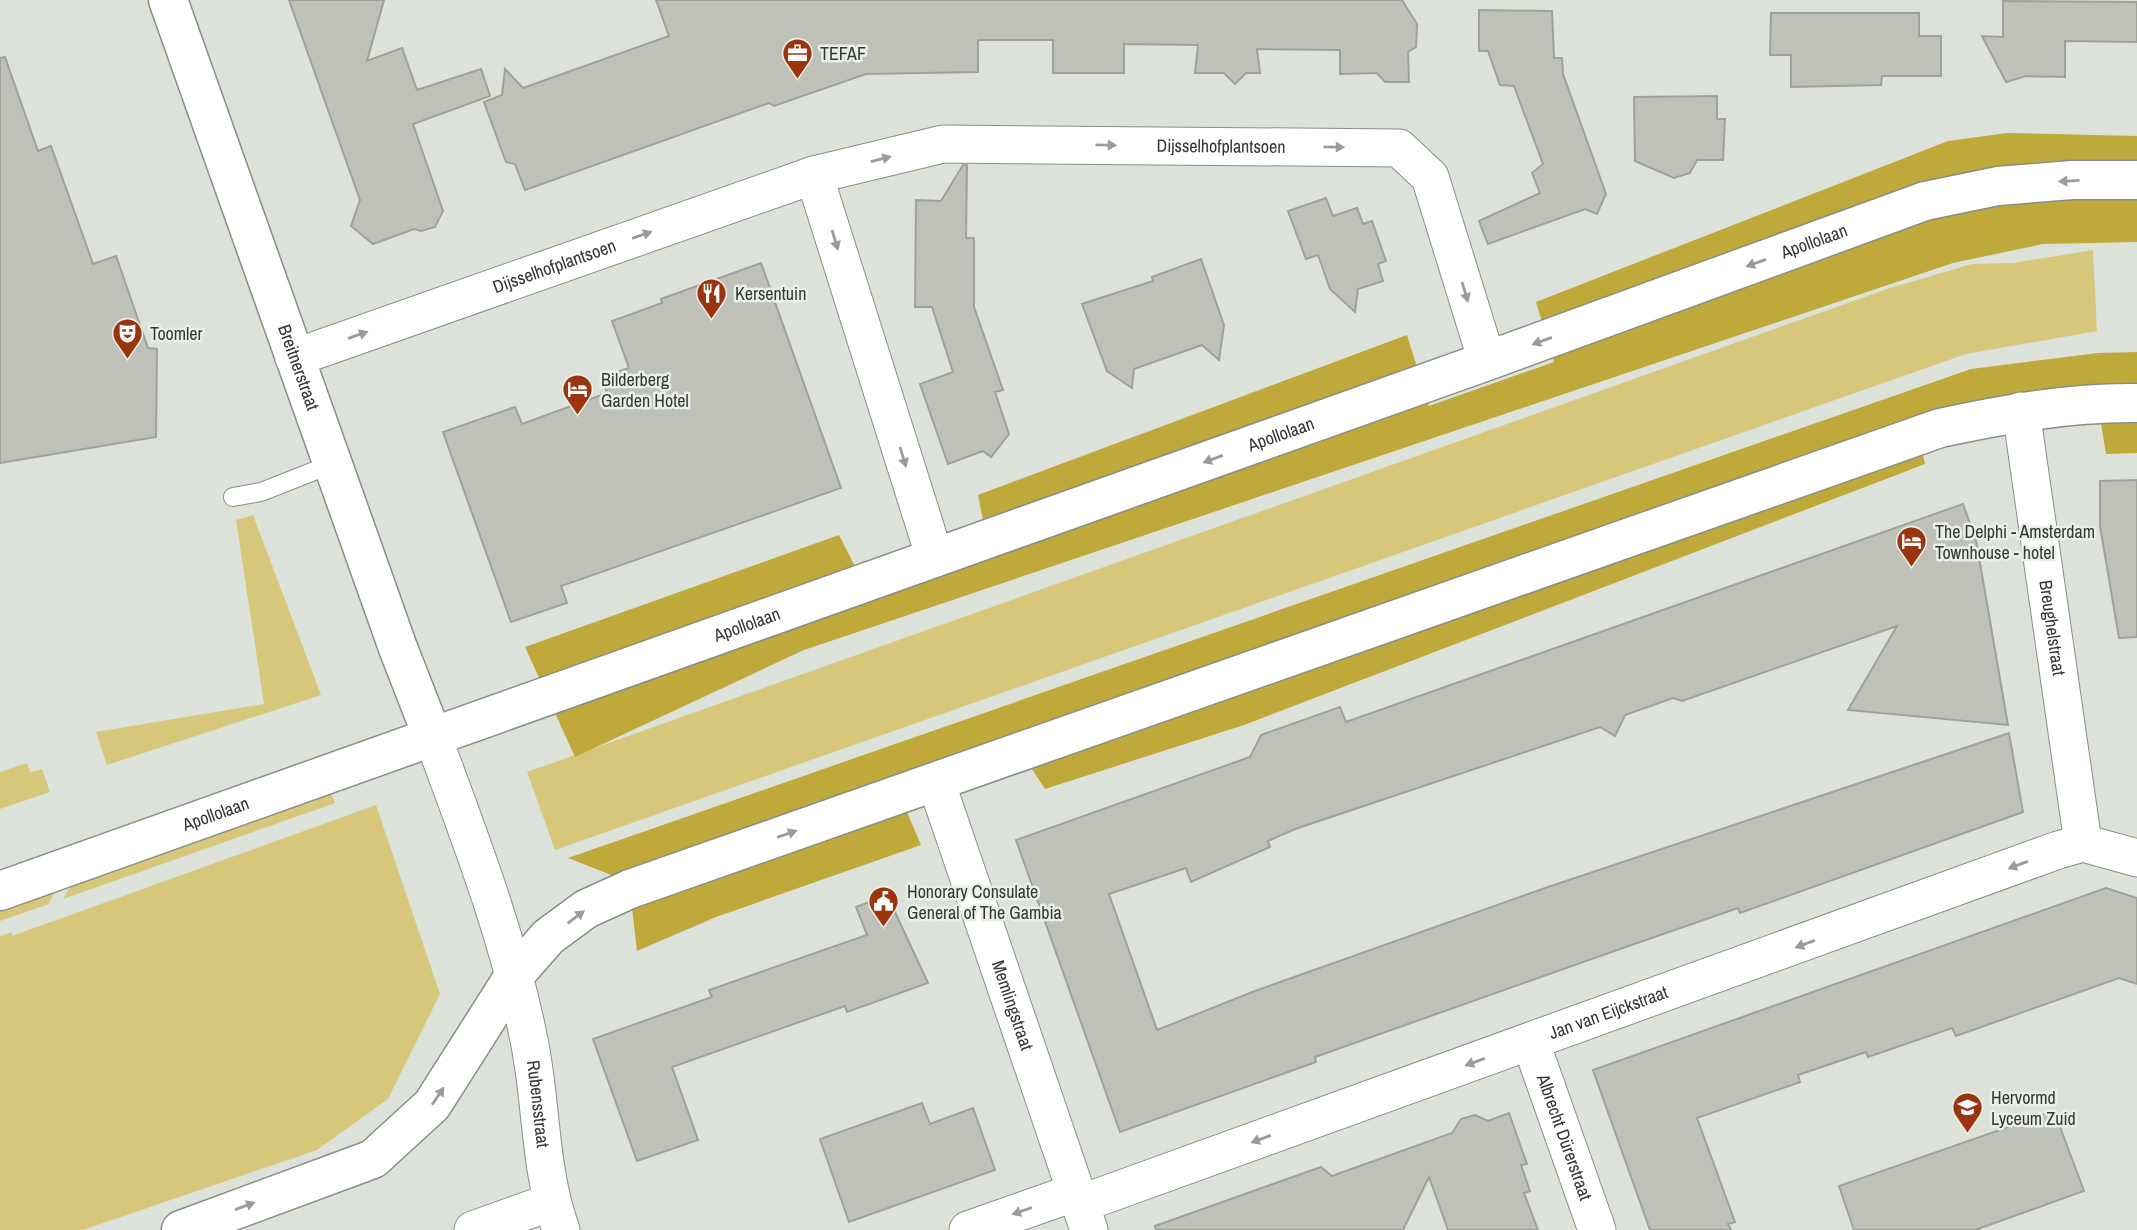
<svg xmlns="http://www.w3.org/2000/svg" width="2137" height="1230" font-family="'Archivo Narrow',sans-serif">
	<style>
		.green { fill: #d6c77a }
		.forest { fill: #bfa93b }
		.building { fill: #bfc1b8; stroke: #9fa199; stroke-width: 2 }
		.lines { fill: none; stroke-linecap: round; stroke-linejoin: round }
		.service-casing { stroke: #888e87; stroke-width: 20 }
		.minor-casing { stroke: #888e87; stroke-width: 39 }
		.tertiary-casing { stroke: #888e87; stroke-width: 41 }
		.service { stroke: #fff; stroke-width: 18 }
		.minor { stroke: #fff; stroke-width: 37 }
		.tertiary { stroke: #fff; stroke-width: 38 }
		.oneway { fill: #9a9b9a }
		.labels { text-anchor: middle; stroke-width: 5; stroke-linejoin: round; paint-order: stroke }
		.poi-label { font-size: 18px; fill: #353734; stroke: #e9f0e7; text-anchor: start }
		.street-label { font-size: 18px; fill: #353734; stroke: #e9f0e7 }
	</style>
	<rect width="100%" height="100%" fill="#dce2da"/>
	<path class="green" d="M2093 250 2097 331 1966 354 555 850 527 772 1890 288 1972 264 2013 263Z
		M253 515 321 695 107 765 96 732 264 704 236 520Z
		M27 763 30 772 42 769 50 792 0 809V772Z
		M330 790 335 803 63 899 74 881Z
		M376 805 440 994 388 1099 317 1150 83 1230H0V936L12 932V936Z
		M55 889 49 904 0 921V908Z"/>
	<path class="forest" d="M2007 133 2137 136V242L2043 244 1953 263 804 650 575 757 525 647 839 535 870 596 990 557 978 495 1407 335 1429 406 1554 362 1536 302 1948 141Z
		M2137 352V453L2106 454 2095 387 1918 431 1925 464 1244 725 1045 789 1018 748 899 793 921 845 716 917 637 951 629 882 568 858 1971 369 2098 353Z"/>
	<path class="building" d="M289 0H384L367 61 402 48 417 90 481 69 490 96 413 124 443 211 435 227 421 231 414 229 373 244 351 226 360 200Z
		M656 0H1402L1417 24 1416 47 1408 52 1409 82H1385L1377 73 1340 74V50L1257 49 1260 73H1246L1235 84 1224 73H1195L1198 45 1124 44V73H1053V40H978V72L866 74 774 106 769 103 525 190 515 164 506 162 484 102 502 95 505 69 523 88 669 36Z
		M2003 1 2137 2V42L2065 41V77L2026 76 2006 82 1982 36 2003 37Z
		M1479 10 1552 11 1554 58H1562L1563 74 1606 194 1597 214 1585 209 1488 244 1479 221 1540 193 1532 173 1543 164 1514 86 1500 85 1488 51H1479Z
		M1771 13H1919V36H1941V76H1882L1881 85 1791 87V55H1770Z
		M5 57 38 151 51 146 93 264 116 256 148 348 157 349 156 437 0 463V58Z
		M1717 96V119H1725L1723 160H1697L1690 173 1674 178 1635 161 1634 97Z
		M963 165H967L966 238H974V307L1003 390 995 392 1009 434 991 457 983 451 948 464 920 384 953 372 932 307H915L916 200 941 201Z
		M1326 198 1333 216 1357 208 1363 224 1372 221 1386 261 1378 264 1383 281 1358 289 1355 312 1330 289 1318 255 1306 259 1288 211Z
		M1201 259 1224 325 1219 360 1202 345 1134 369 1132 388 1107 371 1082 304 1153 281 1152 277Z
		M761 263 841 488 561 586 567 603 511 622 443 432 515 407 522 424 607 393 602 377 629 368 612 321 662 303 661 299Z
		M2137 480V637L2119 638 2100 526V481Z
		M1963 504 1976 540 2008 725 1848 710 1897 626 1682 701 1673 698 1625 715 1615 736 1600 727 1295 829 1268 841 1270 847 1191 882 1186 868 1109 894 1157 1030 1255 991 1548 887 2009 733 2023 812 1740 913 1738 908 1620 949 1315 1057 1316 1062 1120 1132 1016 840 1250 757 1261 735 1340 707 1346 722Z
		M2106 888 2137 898V984L2119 978 1956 1036 1952 1028 1868 1057 1866 1052 1798 1075 1800 1082 1697 1118 1735 1222 1728 1224 1731 1230H1650L1593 1070Z
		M887 895 928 983 847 1012 845 1006 672 1067 698 1140 637 1161 593 1039 712 997 709 990 867 935 856 907Z
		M922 1103 930 1124 973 1108 995 1170 849 1222 820 1139Z
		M2054 1111 2084 1191 1975 1230H1854L1839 1186Z
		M1509 1113 1527 1164 1521 1165 1530 1191 1524 1193 1538 1230H1448L1429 1177 1403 1230H1156L1155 1226 1321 1167 1332 1176 1452 1133 1461 1119 1475 1115 1488 1121Z"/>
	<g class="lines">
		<defs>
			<path id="service" d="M233 497 261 492 332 464"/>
			<g id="minor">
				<path d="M814 175 935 558"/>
				<path id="s1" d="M294 358 814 175 943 144 1399 148 1430 177 1487 361"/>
				<path id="s2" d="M2021 411 2083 843"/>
				<path id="s3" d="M432 735C469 835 508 935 529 1040 542 1103 539 1169 561 1230"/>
				<path id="s4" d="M936 782 1089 1230"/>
				<path id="s5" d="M1531 1043 1597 1230"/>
				<path id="s6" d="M1080 1204 2058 850 2083 843 2137 858"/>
				<path d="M473 1230 551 1202"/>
				<path d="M968 1230 1076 1192"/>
			</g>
			<g id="tertiary">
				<path id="s7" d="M168 0 398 648 432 735"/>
				<path id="s8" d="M0 891 1487 361 1925 201 1998 186 2072 180H2137"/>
				<path d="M181 1230 373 1159 432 1105 514 976 548 937 586 909 630 889 1940 428C2006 414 2070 402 2137 403"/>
			</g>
		</defs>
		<use href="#service" class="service-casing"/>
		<use href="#minor" class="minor-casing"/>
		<use href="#tertiary" class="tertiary-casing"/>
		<use href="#service" class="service"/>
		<use href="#minor" class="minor"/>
		<use href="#tertiary" class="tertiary"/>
	</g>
	<defs><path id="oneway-solid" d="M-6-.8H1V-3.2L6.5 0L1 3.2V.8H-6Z" transform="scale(1.75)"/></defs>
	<g class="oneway">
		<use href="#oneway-solid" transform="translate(1106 145) rotate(1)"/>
		<use href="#oneway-solid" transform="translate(1334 147) rotate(1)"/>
		<use href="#oneway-solid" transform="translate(881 159) rotate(-14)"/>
		<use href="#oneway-solid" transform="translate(2069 181) rotate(177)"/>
		<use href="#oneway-solid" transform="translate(642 235) rotate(-19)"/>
		<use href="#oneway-solid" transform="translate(835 240) rotate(73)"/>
		<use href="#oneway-solid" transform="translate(1756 263) rotate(160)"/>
		<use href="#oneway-solid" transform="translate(1465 292) rotate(73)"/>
		<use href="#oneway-solid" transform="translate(358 335) rotate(-19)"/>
		<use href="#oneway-solid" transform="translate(1542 341) rotate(160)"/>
		<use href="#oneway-solid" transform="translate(903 457) rotate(73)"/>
		<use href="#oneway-solid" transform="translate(1213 459) rotate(160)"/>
		<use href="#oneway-solid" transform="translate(787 834) rotate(-19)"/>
		<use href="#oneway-solid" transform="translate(2018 865) rotate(160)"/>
		<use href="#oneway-solid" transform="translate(576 917) rotate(-37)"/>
		<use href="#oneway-solid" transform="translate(1805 944) rotate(160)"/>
		<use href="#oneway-solid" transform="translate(1475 1062) rotate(160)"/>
		<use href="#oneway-solid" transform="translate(438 1096) rotate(-56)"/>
		<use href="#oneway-solid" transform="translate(1261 1139) rotate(160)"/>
		<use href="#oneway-solid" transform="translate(245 1206) rotate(-20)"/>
		<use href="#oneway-solid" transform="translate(1022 1211) rotate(161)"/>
	</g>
	<defs>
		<symbol id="office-pin" viewBox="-11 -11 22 30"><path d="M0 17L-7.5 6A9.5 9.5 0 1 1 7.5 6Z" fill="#9b350f" stroke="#e9f0e7"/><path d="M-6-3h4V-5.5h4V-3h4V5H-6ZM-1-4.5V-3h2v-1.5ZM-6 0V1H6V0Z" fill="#fff"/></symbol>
		<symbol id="restaurant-pin" viewBox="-11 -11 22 30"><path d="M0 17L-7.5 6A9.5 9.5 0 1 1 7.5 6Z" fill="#9b350f" stroke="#e9f0e7"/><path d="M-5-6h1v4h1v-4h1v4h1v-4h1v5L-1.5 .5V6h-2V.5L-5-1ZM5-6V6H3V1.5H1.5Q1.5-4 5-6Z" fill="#fff"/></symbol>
		<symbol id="theatre-pin" viewBox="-11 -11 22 30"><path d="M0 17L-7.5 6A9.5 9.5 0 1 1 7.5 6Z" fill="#9b350f" stroke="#e9f0e7"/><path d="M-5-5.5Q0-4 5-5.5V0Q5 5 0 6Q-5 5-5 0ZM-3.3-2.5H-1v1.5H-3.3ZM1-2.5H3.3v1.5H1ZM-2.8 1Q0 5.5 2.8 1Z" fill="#fff"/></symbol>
		<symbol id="hotel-pin" viewBox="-11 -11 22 30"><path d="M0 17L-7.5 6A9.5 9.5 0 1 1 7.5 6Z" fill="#9b350f" stroke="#e9f0e7"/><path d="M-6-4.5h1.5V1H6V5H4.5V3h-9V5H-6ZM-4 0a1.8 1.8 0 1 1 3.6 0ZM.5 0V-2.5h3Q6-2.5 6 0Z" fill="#fff"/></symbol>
		<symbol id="civic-pin" viewBox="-11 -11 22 30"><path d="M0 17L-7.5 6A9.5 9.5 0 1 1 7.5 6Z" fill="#9b350f" stroke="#e9f0e7"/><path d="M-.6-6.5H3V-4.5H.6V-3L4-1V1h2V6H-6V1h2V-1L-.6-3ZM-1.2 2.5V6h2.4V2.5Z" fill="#fff"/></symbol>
		<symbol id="school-pin" viewBox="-11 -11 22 30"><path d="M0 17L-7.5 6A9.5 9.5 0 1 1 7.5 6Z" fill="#9b350f" stroke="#e9f0e7"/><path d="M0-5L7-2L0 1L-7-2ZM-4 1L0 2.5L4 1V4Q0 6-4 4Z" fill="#fff"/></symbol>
	</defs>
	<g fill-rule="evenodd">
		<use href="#office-pin" x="780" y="36" width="35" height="47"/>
		<use href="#restaurant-pin" x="694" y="276" width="35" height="47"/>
		<use href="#theatre-pin" x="110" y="316" width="35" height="47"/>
		<use href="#hotel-pin" x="560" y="372" width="35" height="47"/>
		<use href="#hotel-pin" x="1894" y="524" width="35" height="47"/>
		<use href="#civic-pin" x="866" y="884" width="35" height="47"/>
		<use href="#school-pin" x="1950" y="1090" width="35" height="47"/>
	</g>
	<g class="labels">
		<g class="poi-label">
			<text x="820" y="60">TEFAF</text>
			<text x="735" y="300">Kersentuin</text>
			<text x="150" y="340">Toomler</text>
			<text x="601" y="386">Bilderberg<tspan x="601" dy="21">Garden Hotel</tspan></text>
			<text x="1935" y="538">The Delphi - Amsterdam<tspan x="1935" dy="21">Townhouse - hotel</tspan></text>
			<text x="907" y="898">Honorary Consulate<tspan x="907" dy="21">General of The Gambia</tspan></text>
			<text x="1991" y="1104">Hervormd<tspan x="1991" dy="21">Lyceum Zuid</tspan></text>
		</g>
		<g class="street-label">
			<text dy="6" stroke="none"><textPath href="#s1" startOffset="962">Dijsselhofplantsoen</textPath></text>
			<text dy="6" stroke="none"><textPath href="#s8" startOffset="1927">Apollolaan</textPath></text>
			<text dy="6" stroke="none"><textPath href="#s1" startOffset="276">Dijsselhofplantsoen</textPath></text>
			<text dy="6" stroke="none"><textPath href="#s7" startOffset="390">Breitnerstraat</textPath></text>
			<text dy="6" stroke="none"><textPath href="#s8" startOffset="1360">Apollolaan</textPath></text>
			<text dy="6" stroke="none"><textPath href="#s8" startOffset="793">Apollolaan</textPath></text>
			<text dy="6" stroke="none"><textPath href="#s2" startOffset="219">Breughelstraat</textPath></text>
			<text dy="6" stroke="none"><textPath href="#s8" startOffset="229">Apollolaan</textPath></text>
			<text dy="6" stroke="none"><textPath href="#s4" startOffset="236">Memlingstraat</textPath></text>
			<text dy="6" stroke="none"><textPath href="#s6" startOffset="562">Jan van Eijckstraat</textPath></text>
			<text dy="6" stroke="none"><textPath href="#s3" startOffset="385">Rubensstraat</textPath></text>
			<text dy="6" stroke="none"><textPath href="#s5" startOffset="100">Albrecht Dürerstraat</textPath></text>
		</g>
	</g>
</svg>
